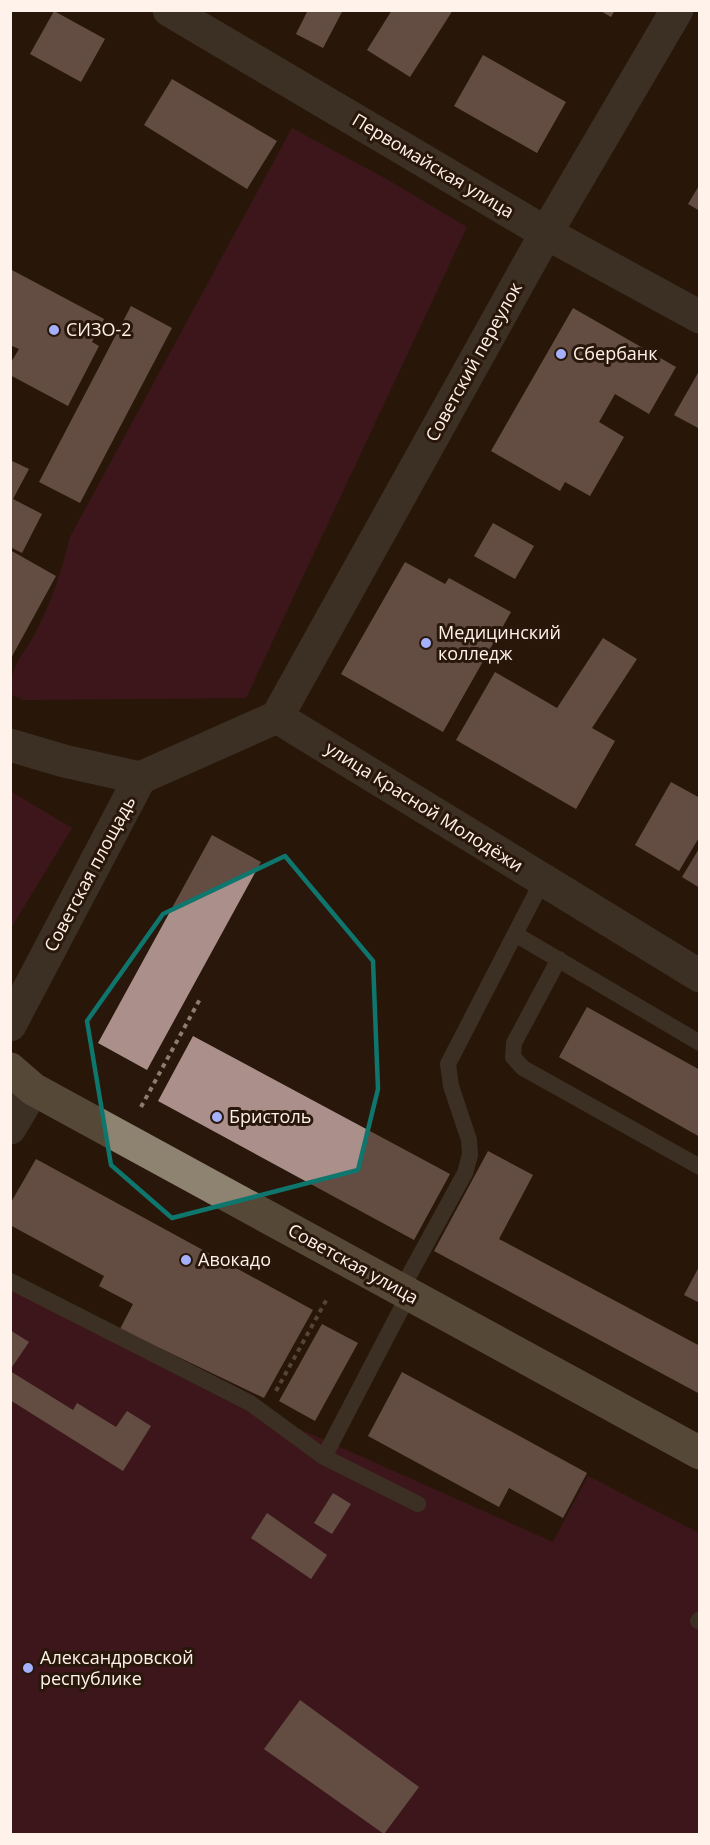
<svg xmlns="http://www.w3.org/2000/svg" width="710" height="1845" font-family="'Open Sans',sans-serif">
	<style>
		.green { fill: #56162f }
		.building { fill: #ab8f8a }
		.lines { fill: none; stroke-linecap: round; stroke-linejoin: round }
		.path { stroke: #8c7d72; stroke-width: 4; stroke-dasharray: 4.5 4.5; stroke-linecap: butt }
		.service { stroke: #544f46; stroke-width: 16 }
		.minor { stroke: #544f46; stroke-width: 33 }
		.tertiary { stroke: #544f46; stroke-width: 33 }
		.primary { stroke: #8d8370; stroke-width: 33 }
		.marked { fill: none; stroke: #0f766e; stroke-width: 4.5; stroke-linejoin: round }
		.poi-dot { fill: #a5b1fc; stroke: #28170a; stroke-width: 2 }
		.labels { text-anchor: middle; stroke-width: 6; stroke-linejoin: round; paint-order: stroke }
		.street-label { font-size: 18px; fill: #fff2ea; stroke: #28170a }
		.poi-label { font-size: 18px; fill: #fff2ea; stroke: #28170a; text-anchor: start }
	</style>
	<rect width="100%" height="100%" fill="#28170a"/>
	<path class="green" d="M292 128 388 180 467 227 246 698 23 700 11 694C10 663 23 657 37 630 52 600 62 570 70 537Z
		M10 791 72 828 11 928H10Z
		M10 1287 183 1377 553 1542 588 1476 699 1533V1834H11Z"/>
	<path class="building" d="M308 10H343L323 48 296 34Z
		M392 10H453L410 77 367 50Z
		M599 10H615L611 17Z
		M54 11 105 39 81 82 30 54Z
		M483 55 566 102 537 153 454 106Z
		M172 79 277 141 247 189 144 125Z
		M700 184V211L688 204Z
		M10 269 104 319 92 342 99 346 68 406 10 375V364L19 349 10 345Z
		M131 306 172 328 80 503 39 482Z
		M573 308 676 367 649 414 615 394 599 422 624 437 590 496 565 482 560 491 491 451Z
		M698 373 700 374V429L674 415Z
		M10 460 29 469 13 499 42 514 22 553 10 547Z
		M493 523 534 546 515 579 474 556Z
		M10 550 56 576 10 660Z
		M405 562 445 584 449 578 511 612 443 732 341 674Z
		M603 638 637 659 592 728 615 741 576 809 456 740 495 672 557 708Z
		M671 782 700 798V836L679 871 635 845Z
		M212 835 261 862 147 1070 98 1043Z
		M700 847V888L682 877Z
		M587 1007 700 1070V1137L559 1057Z
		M193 1036 450 1174 414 1240 158 1101Z
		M488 1151 533 1175 499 1239 700 1346V1394L434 1251Z
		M36 1159 313 1310 264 1398 120 1329 133 1304 99 1286 104 1276 10 1225V1204Z
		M700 1265V1303L684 1295Z
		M322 1324 358 1343 315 1421 279 1401Z
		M10 1330 29 1342 10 1370Z
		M10 1371 73 1410 77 1403 116 1427 127 1411 151 1426 123 1471 10 1400Z
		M402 1372 587 1473 563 1518 509 1488 499 1507 368 1436Z
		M333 1493 351 1504 332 1534 314 1523Z
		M267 1513 327 1555 311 1579 251 1538Z
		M300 1700 419 1787 384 1834 264 1749Z"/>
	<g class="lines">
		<path class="path" d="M141 1107 200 999
			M276 1391 328 1297"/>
		<path class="service" d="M543 880 515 934 700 1043
			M559 959 514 1043 513 1057 523 1068 700 1167
			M10 1281 250 1403 324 1457 418 1504
			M401 1290 465 1173 470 1155 469 1140 451 1086 448 1064 515 934
			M324 1457 409 1294
			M698 1621 700 1619"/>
		<path class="minor" d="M169 10 546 233 700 317
			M277 717 546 233 677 10
			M277 717 700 976
			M10 745 64 761 140 778
			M140 778 277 717
			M10 1025 140 778"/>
		<path class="tertiary" d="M10 1128 33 1089"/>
		<path class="primary" d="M10 1069 33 1089 700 1453"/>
	</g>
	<path d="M0 0H710V1845H0ZM285 856 373 961 378 1089 358 1170 172 1218 111 1165 87 1021 163 914Z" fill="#28170a" fill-opacity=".55" fill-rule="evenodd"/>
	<path class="marked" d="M285 856 373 961 378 1089 358 1170 172 1218 111 1165 87 1021 163 914Z"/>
	<g class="poi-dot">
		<circle cx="54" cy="330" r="6"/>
		<circle cx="561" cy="354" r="6"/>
		<circle cx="426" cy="643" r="6"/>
		<circle cx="217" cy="1117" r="6"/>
		<circle cx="186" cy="1260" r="6"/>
		<circle cx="28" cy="1668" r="6"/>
	</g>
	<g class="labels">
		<g class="street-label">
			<text transform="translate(433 166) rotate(31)" y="6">Первомайская улица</text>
			<text transform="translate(474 362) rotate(-61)" y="6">Советский переулок</text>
			<text transform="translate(424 807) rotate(32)" y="6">улица Красной Молодёжи</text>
			<text transform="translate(90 874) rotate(-62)" y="6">Советская площадь</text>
			<text transform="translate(353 1264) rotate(29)" y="6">Советская улица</text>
		</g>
		<g class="poi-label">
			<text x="66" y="336">СИЗО-2</text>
			<text x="573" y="360">Сбербанк</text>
			<text x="438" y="639">Медицинский<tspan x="438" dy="21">колледж</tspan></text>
			<text x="229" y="1123">Бристоль</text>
			<text x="198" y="1266">Авокадо</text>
			<text x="40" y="1664">Александровской<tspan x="40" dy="21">республике</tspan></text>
		</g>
	</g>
	<rect width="710" height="1845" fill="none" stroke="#fff2ea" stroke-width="24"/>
</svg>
